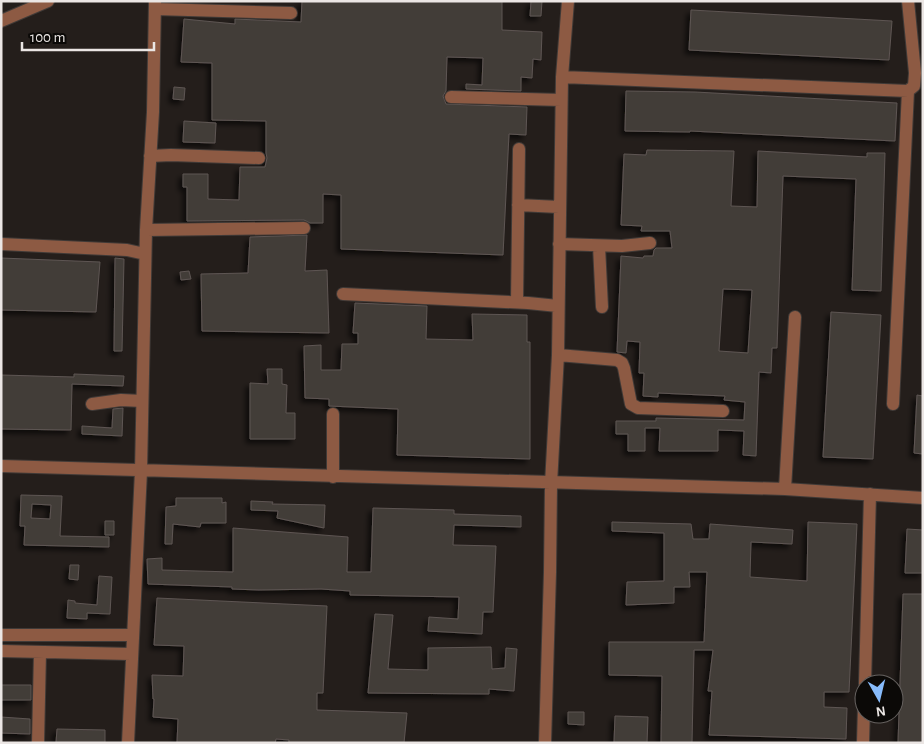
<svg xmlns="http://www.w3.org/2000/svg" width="924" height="744" font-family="'Alegreya Sans',sans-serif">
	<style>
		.building { fill: #433c39; stroke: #5e5653; fill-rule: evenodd; filter: url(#shadow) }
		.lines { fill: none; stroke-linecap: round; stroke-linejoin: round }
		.minor-casing { stroke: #403a37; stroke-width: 14 }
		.minor { stroke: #8d5a43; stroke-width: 12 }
	</style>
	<defs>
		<filter id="shadow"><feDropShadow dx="-4" dy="4" stdDeviation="2.5" flood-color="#0009"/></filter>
	</defs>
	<rect width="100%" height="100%" fill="#241e1b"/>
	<path class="building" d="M302 1H502V30L542 32 541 60 533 59 532 78 521 77V91L466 89V84L482 85 483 58 447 57 446 91 443 96 446 104 527 107 526 135 509 134 503 255 341 249V195L323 194V223H310L304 220 187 221V187H183V174H208V199L239 200 240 167H265L267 158 266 153V121L212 120V63L181 62 184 19 235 24V19L301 22Z
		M531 1H542L541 16H530Z
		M691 10 892 21 889 60 689 50Z
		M174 87 185 88 184 100 173 99Z
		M626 91 695 92 897 103 895 141 690 131V132L625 131Z
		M184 121 216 123 215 143 183 142Z
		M647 150 734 151 731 206 757 207 758 151 867 157V153H885L881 291 852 290 856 179 783 176 777 348H772L771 373 759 372 756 456 743 455 744 431 718 430V451H659L660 428H645V451H628V434H616V421H656V418L744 420 745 402 724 400 725 396 658 393V397L643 396 644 373H639L640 342 627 341 626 353 617 352 621 256 643 258 644 256H653L654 250 656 248H672L670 231H641L642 226 621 225 624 154 646 155ZM723 289 752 290 748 353 719 351Z
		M307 235 305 271 327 270 329 333 202 331 201 274 248 273 250 237Z
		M1 258 100 262 96 312 1 310Z
		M115 258 124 259 122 351H114Z
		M189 271 191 279 181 280 180 272Z
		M355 303 427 306 426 339 473 340 472 314 527 315V342H530V459L397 455 398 409 329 406V399L305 398 304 346 321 345V370H341L342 344H358V333H353Z
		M831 312 881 315 873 459 823 457Z
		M267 369H282V384L287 385 286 413H295V439H250V383L268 384Z
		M74 374 124 376 123 386 72 384 71 430 1 429V375L74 377Z
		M917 395 923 396V454L914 453Z
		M123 408 122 436 82 434V426L112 428 113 409Z
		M21 495 62 496 60 536 109 537V547L24 545 25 526H20ZM32 504 51 505 50 519 31 518Z
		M176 498H222V503L226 502V523H201L200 527 173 524 172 544H165L166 507 176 506Z
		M251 501 273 502 272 504 325 505 324 528 277 518 278 511 251 510Z
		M373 508 454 510V514L521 516V527L454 525 453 545 496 546 493 612H483L482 634 428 631 429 617 458 619 459 597 350 595V591L321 589 259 590 232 589V587L148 584 147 559 162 558V570L233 572V528L348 537 347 572H371Z
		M105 521H114V535H105Z
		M612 522 691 524 693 539H709L710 524 793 530 792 544 751 542 750 577 807 581 808 522 857 524 849 692H824V707L847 708 846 739 709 735 712 691H708L713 650H694L692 743H661L662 676 609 675V642H704L707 572H689L690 587H674V603L626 605 627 582 664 581V533L612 531Z
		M907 529 923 530V573H905Z
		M70 565H79L78 580 69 579Z
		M99 576 112 577 110 614 87 613V619L67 618 68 600 75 601V603L97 605Z
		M903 594H923V743H898Z
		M157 598 327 606 323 693H317V710L407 713 404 743H289V740L276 739 275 743H177L178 719 153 717 154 699H153L152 675 183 676 184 646 154 645Z
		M375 614 393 615 388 669 428 670V648L491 647 492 669 505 668 506 648 517 649 514 691 489 689V694L368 693Z
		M1 685H31V700H1Z
		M568 712H584V725L568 724Z
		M615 716 648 717 647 743H614Z
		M1 717 30 719V734L1 733Z
		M57 729 105 730V743H56Z"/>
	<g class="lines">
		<defs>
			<path id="minor" d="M155 9 291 13
				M1 21 48 1
				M562 77 908 91 914 86 915 73 908 1
				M451 97 561 100
				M150 156 171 155 259 158
				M518 205 559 207
				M146 230 304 228
				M1 244 127 250 145 254
				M559 244 622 246 650 243
				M599 246 602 307
				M343 294 528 303 558 306
				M517 302 519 149
				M558 355 617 360 622 363 624 368 631 404 638 408 723 411
				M92 404 121 400 142 401
				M893 404 908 91
				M333 414V477
				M1 466 785 489 923 498
				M785 489 795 317
				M1 635H132
				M1 651 131 654
				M865 684 870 494
				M38 743 40 652
				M128 743 141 471 146 230 153 112 155 1
				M545 743 550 572 551 484 558 355 562 77 568 1
				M863 743 864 706"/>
		</defs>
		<use href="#minor" class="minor-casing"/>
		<use href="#minor" class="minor"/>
	</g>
	<rect width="924" height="744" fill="none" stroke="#ebe6e4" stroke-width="5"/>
	<g transform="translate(879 699) rotate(172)"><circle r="24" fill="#0b0907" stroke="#65615f"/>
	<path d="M0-4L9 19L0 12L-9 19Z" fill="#87bbfb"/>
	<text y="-8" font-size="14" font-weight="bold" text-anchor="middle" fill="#ebe6e4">N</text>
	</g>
	<path d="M22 42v8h132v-8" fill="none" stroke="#ebe6e4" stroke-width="2.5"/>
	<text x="30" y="42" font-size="15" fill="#ebe6e4" stroke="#0b0907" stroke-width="4" paint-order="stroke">100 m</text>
</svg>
